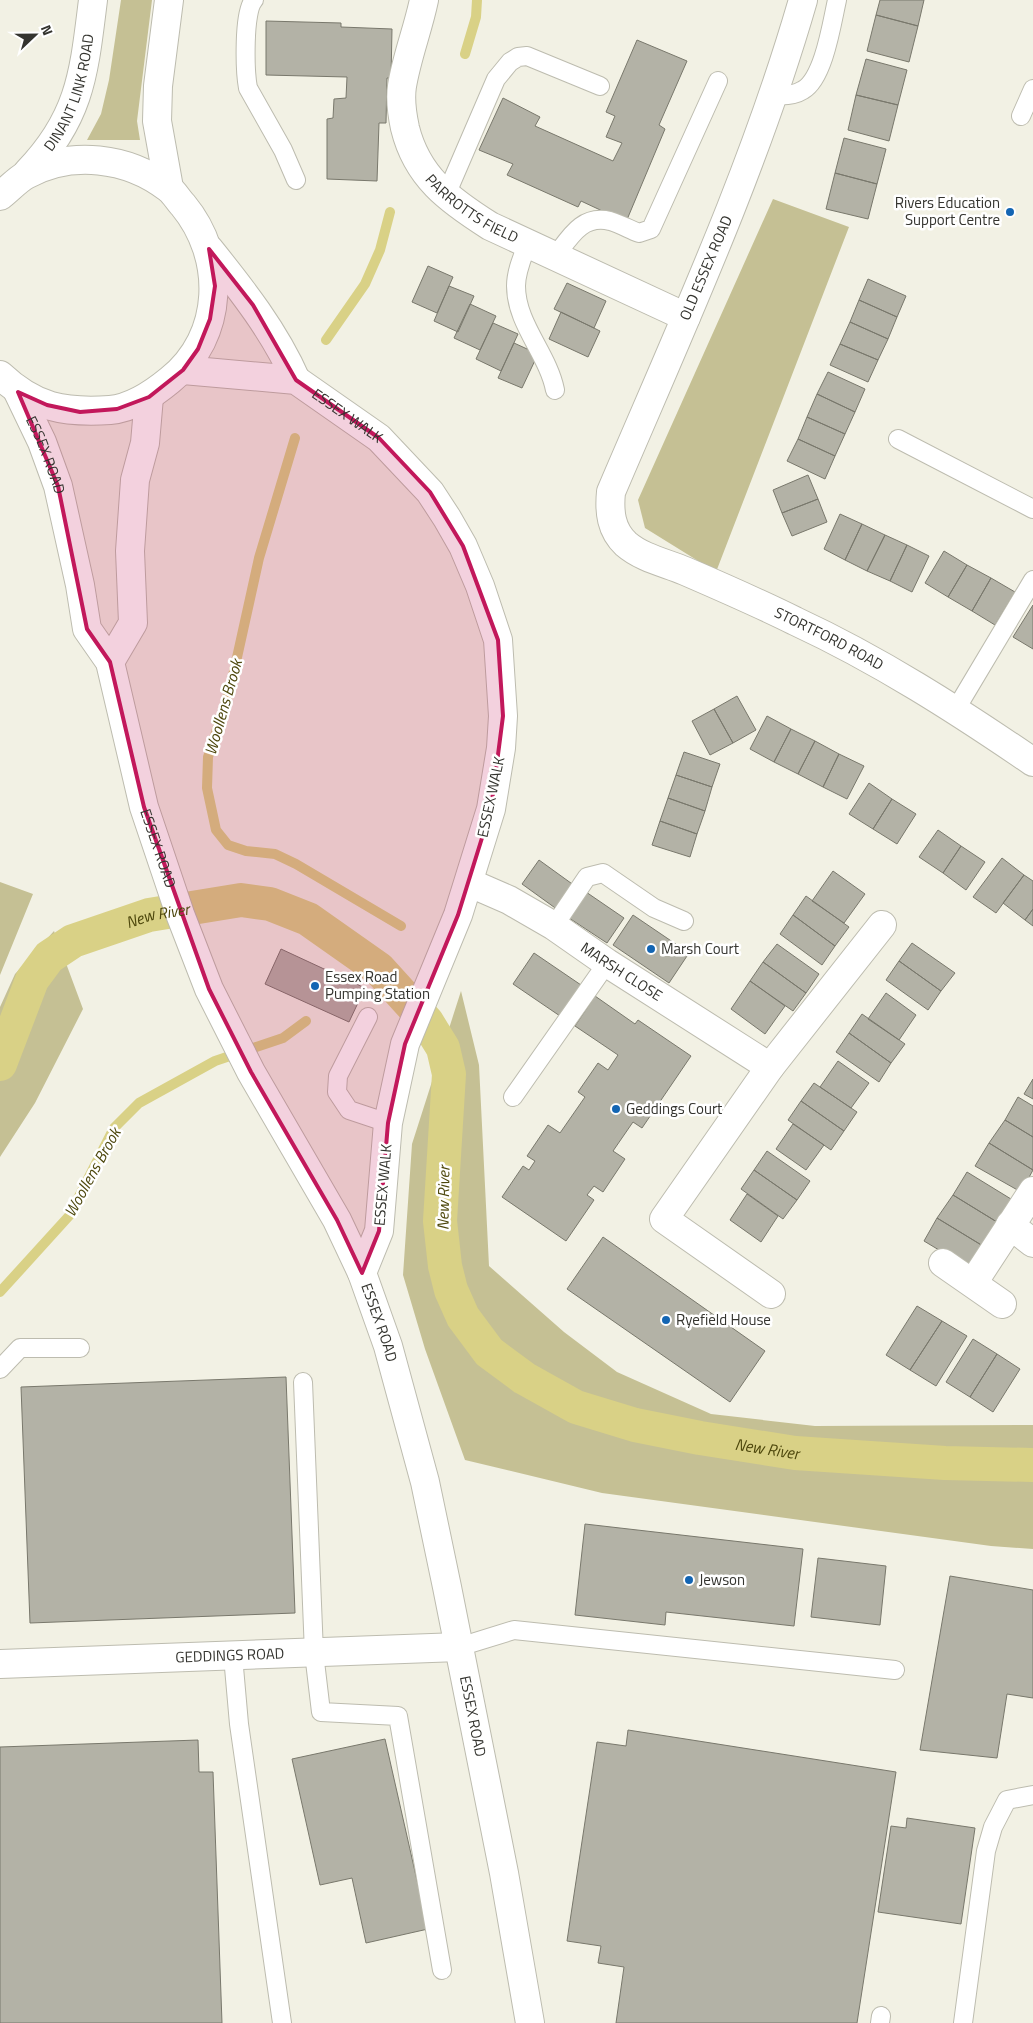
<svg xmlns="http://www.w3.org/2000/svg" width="1033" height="2023" font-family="'Titillium Web',sans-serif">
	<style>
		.green { fill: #c5c094 }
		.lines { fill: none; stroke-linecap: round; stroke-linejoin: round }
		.stream { stroke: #d9d186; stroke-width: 10 }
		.canal { stroke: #d9d186; stroke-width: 34 }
		.building { fill: #b3b2a6; stroke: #79786c }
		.service-casing { stroke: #bdbcaf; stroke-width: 20 }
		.minor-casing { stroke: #bdbcaf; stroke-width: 30 }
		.tertiary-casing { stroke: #bdbcaf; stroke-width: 30 }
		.primary-casing { stroke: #bdbcaf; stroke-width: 30 }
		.service { stroke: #fff; stroke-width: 18 }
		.minor { stroke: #fff; stroke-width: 28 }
		.tertiary { stroke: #fff; stroke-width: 28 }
		.primary { stroke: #fff; stroke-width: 28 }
		.marked { fill: #c2185b; fill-opacity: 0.2; stroke: #c2185b; stroke-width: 4; stroke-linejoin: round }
		.poi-dot { fill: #1365b3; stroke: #fff; stroke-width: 2 }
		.labels { text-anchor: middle; stroke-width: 5; stroke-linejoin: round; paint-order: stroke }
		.street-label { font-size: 15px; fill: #34342f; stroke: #fff }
		.poi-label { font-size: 15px; fill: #34342f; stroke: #fff; text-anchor: start }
		.water-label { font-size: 16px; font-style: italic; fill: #4d470c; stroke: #fff }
	</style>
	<rect width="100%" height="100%" fill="#f2f1e4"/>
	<path class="green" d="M121 0H152L137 121 140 140H87L101 114 109 80Z
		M773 199 849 227 716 572 645 528 638 500Z
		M0 882 33 894 0 975Z
		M54 931 83 1009 35 1103 0 1157V1007L15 974Z
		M461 991 479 1065 489 1266 564 1332 617 1372 711 1414 815 1426 1033 1425V1549L991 1546 602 1493 465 1460 425 1349 403 1275 412 1144Z"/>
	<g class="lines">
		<path class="stream" d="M465 54 476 17 477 0
			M326 340 365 284 380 250 390 212
			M295 438 259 558 230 689 208 757 207 788 216 830 228 845 246 851 275 854 296 864 401 926
			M0 1292 69 1216 114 1128 139 1103 215 1061 283 1038 306 1021"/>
		<path class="canal" id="s1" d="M0 1064 32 980 49 957 73 941 149 915 241 900 270 904 308 919 379 969 427 1022 443 1048 449 1074 440 1221 445 1266 451 1290 463 1317 489 1352 524 1378 576 1407 635 1425 700 1438 795 1453 945 1463 1033 1465"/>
	</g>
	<path class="building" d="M880 0H924L918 26 876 15Z
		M876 15 918 26 909 62 867 51Z
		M266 21 341 23V27L392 29 391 78H387L386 123H379L377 181 327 179V119L333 118 334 99 346 98 347 77 266 75Z
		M637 40 687 61 659 125 665 129 626 222 581 201 578 207 507 175 513 164 479 150 503 98 540 117 535 126 613 161 622 143 606 137 615 116 606 112Z
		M866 59 907 70 898 105 856 95Z
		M856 95 898 105 889 141 848 130Z
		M844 138 886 149 877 184 835 173Z
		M835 173 877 184 868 219 826 209Z
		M428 266 453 277 437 313 412 302Z
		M868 279 906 296 897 317 859 300Z
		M567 283 606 301 594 328 554 309Z
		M449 286 474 296 458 332 434 321Z
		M859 300 897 317 888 339 850 322Z
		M470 304 496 316 480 350 454 338Z
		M561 312 600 331 588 357 549 339Z
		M850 322 888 339 878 360 840 344Z
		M493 323 518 334 501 371 476 359Z
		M514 343 538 354 522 388 498 378Z
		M840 344 878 360 868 382 830 365Z
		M828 372 865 389 855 412 817 394Z
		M817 394 855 412 845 434 807 417Z
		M807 417 845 434 835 456 798 439Z
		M798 439 835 456 825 479 787 461Z
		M808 475 818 499 782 513 773 490Z
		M818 499 827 522 792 536 782 513Z
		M840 514 862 524 845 560 824 549Z
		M862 524 885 535 867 571 845 560Z
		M885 535 907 545 890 581 867 571Z
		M907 545 929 556 912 592 890 581Z
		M944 551 967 565 948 597 925 583Z
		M967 565 991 578 972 611 948 597Z
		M991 578 1015 592 995 625 972 611Z
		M1033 605V649L1013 637Z
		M737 696 756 730 733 743 714 709Z
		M714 709 733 743 710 755 692 721Z
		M767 716 791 729 774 762 750 749Z
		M791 729 815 741 798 774 774 762Z
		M815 741 839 754 823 787 798 774Z
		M684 752 720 764 712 787 676 775Z
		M839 754 864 766 847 799 823 787Z
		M676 775 712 787 705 811 668 798Z
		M869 783 892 799 873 829 849 814Z
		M668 798 705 811 697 834 660 821Z
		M892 799 916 814 897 844 873 829Z
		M660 821 697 834 690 857 652 845Z
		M938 830 961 846 943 873 919 857Z
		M961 846 985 862 966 890 943 873Z
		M1002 858 1024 875 996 913 973 897Z
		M539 860 575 886 558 910 522 884Z
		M833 871 865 894 844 923 812 901Z
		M1024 875 1033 881V909L1025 920 1003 903Z
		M586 892 624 918 607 943 569 918Z
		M806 896 849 927 835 946 793 915Z
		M1033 909V926L1025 920Z
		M633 915 689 953 669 983 613 945Z
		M793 915 835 946 822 965 780 934Z
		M912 943 955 973 941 991 899 961Z
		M777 944 819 974 806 993 763 962Z
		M281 949 365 988 349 1022 265 984Z
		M534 953 581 985 560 1016 513 984Z
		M899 961 941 991 928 1010 886 980Z
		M763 962 806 993 793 1011 750 981Z
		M750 981 785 1006 765 1034 731 1009Z
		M886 993 916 1015 899 1040 868 1019Z
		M595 996 635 1024 638 1020 691 1056 642 1128 633 1122 613 1151 625 1159 603 1192 594 1186 587 1195 594 1200 566 1241 502 1197 523 1166 529 1170 535 1161 527 1156 548 1125 560 1133 585 1097 578 1092 598 1063 608 1070 618 1055 575 1026Z
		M862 1014 905 1044 891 1063 849 1033Z
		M849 1033 891 1063 879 1082 836 1052Z
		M838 1061 869 1083 851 1108 820 1087Z
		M1033 1079V1099L1024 1094Z
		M814 1083 857 1112 844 1131 801 1101Z
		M1018 1097 1033 1106V1137L1005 1120Z
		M801 1101 844 1131 831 1150 788 1120Z
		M1005 1120 1033 1137V1170L989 1143Z
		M793 1124 824 1145 806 1170 776 1149Z
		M989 1143 1033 1170 1021 1192 975 1166Z
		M767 1151 810 1181 797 1200 754 1170Z
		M754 1170 797 1200 783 1219 741 1189Z
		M967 1172 1011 1199 997 1222 953 1195Z
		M747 1194 778 1216 761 1242 730 1220Z
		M953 1195 997 1222 983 1246 937 1218Z
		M937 1218 983 1246 969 1268 924 1241Z
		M603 1237 765 1351 730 1402 567 1289Z
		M917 1306 942 1321 910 1370 886 1355Z
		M942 1321 967 1336 936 1386 910 1370Z
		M973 1339 997 1354 970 1397 946 1382Z
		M997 1354 1020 1369 993 1412 970 1397Z
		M286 1377 295 1613 30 1623 21 1387Z
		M585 1524 803 1549 794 1626 666 1612 665 1625 575 1615Z
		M818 1558 886 1566 880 1625 811 1617Z
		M950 1576 1033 1590V1698L1007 1694 997 1758 920 1750Z
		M628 1730 896 1772 857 2023H616L624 1967 598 1963 601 1946 567 1941 597 1742 626 1746Z
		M385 1739 428 1929 366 1943 352 1878 320 1885 292 1759Z
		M198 1740 199 1772H213L222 2023H0V1747Z
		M907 1818 975 1828 961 1924 878 1912 891 1826 906 1828Z"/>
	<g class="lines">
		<defs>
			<path id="service" d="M254 0C243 11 245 72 248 88L283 150 296 180
				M773 95C783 96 795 95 803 90 824 78 832 22 837 0
				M1021 116 1033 89
				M446 195 496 79 510 62 518 57 527 56 600 86
				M527 245C522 258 516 272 516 286 516 324 548 354 555 390
				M554 258C569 239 581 214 610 221 620 224 629 229 639 233L651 229 718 81
				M898 439 1033 509
				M956 709 1033 580
				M554 926 587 877 603 873 654 908 684 921
				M368 1017 338 1076 337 1092 349 1110 388 1123
				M513 1097 607 963
				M0 1369 20 1348H80
				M303 1382 314 1653 321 1712 398 1716 442 1970
				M459 1647 514 1630 895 1670
				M233 1656 239 1724 282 2023
				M880 2023 881 2016
				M963 2023 986 1851 993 1827 1007 1800 1033 1795"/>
			<g id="minor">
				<path id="s2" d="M424 0C418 29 407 56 402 86 400 99 402 114 405 128 417 177 449 200 490 226L686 317"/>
				<path id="s3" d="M803 0C754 170 680 330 611 492 609 512 611 530 626 544 642 558 666 563 685 571 722 587 759 603 795 621 879 660 957 710 1033 762"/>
				<path d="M209 249C242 290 275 332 296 380"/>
				<path id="s4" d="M183 370 296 380 379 438 430 492 447 518 463 546 480 586 498 640 503 716 501 748 491 809 458 915 405 1044 388 1123 379 1231 362 1273"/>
				<path id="s5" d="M470 883 509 900 554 926 607 963 770 1067"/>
				<path d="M1010 1225 1033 1243"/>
				<path d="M943 1263 1002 1304"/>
				<path d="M973 1283 1033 1191"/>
				<path d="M771 1294 664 1219 770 1067 882 925"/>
				<path id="s6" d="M0 1664 459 1647"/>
			</g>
			<g id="tertiary">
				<path id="s7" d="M18 392 42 442 58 486 80 585 87 629 110 662 144 807 180 914 209 989 251 1072 337 1220 362 1273 388 1346 425 1482 447 1587 504 1873 530 2023"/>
				<path d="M110 662 133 623 130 551 135 480 145 443 149 397"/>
			</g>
			<g id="primary">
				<path id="s8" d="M28 172C81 117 84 72 93 0"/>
				<path d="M169 188 157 121 158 86 169 0"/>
				<path d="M0 196C8 190 17 180 26 175 71 150 128 157 168 188 174 192 178 200 183 205 226 257 225 336 170 380 153 394 133 408 110 410 64 413 35 408 0 375"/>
			</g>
		</defs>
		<use href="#service" class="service-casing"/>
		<use href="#minor" class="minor-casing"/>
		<use href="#tertiary" class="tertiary-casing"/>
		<use href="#primary" class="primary-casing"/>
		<use href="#service" class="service"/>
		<use href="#minor" class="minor"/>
		<use href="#tertiary" class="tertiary"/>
		<use href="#primary" class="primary"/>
	</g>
	<path class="marked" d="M209 249 253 305 296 380 379 438 430 492 463 546 498 640 503 716 491 809 458 915 405 1044 388 1123 379 1231 362 1273 337 1220 251 1072 209 989 144 807 110 662 87 629 58 486 18 392 47 405 80 412 117 409 149 397 183 370 198 349 210 319 215 286Z"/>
	<g class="poi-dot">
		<circle cx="1010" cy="212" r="5"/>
		<circle cx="651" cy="949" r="5"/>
		<circle cx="315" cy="986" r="5"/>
		<circle cx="616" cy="1109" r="5"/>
		<circle cx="666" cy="1320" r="5"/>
		<circle cx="689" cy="1580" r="5"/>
	</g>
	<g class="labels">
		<g class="street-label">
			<text dy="5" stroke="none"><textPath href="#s8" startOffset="92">DINANT LINK ROAD</textPath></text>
			<text dy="5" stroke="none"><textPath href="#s2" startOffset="240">PARROTTS FIELD</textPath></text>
			<text transform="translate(706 268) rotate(-67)" y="5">OLD ESSEX ROAD</text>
			<text dy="5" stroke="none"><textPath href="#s4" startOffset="176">ESSEX WALK</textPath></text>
			<text dy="5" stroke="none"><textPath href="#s7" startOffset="69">ESSEX ROAD</textPath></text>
			<text dy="5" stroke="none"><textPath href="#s3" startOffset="809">STORTFORD ROAD</textPath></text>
			<text transform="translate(491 797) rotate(-78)" y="5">ESSEX WALK</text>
			<text dy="5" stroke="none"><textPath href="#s7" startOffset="481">ESSEX ROAD</textPath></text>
			<text dy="5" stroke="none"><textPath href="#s5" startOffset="176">MARSH CLOSE</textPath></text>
			<text transform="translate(383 1185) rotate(-85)" y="5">ESSEX WALK</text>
			<text dy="5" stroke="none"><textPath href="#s7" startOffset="1006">ESSEX ROAD</textPath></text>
			<text dy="5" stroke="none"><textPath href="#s6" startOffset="230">GEDDINGS ROAD</textPath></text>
			<text dy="5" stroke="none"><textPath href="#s7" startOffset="1411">ESSEX ROAD</textPath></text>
		</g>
		<g class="poi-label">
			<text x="1000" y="208" text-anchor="end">Rivers Education<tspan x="1000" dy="17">Support Centre</tspan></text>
			<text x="661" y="954">Marsh Court</text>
			<text x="325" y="982">Essex Road<tspan x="325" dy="17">Pumping Station</tspan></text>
			<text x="626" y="1114">Geddings Court</text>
			<text x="676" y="1325">Ryefield House</text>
			<text x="699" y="1585">Jewson</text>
		</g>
		<g class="water-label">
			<text transform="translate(223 707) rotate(-74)" y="6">Woollens Brook</text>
			<text dy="6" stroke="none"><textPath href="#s1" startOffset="236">New River</textPath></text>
			<text transform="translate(92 1172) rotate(-61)" y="6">Woollens Brook</text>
			<text transform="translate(443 1198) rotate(-89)" y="6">New River</text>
			<text dy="6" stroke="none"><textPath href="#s1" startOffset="1196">New River</textPath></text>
		</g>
	</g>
	<g transform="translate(35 35) rotate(68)" stroke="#ffffff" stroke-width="4" paint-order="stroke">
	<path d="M0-4L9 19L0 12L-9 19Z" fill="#34342f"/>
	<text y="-8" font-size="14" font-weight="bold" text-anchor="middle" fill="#34342f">N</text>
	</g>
</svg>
